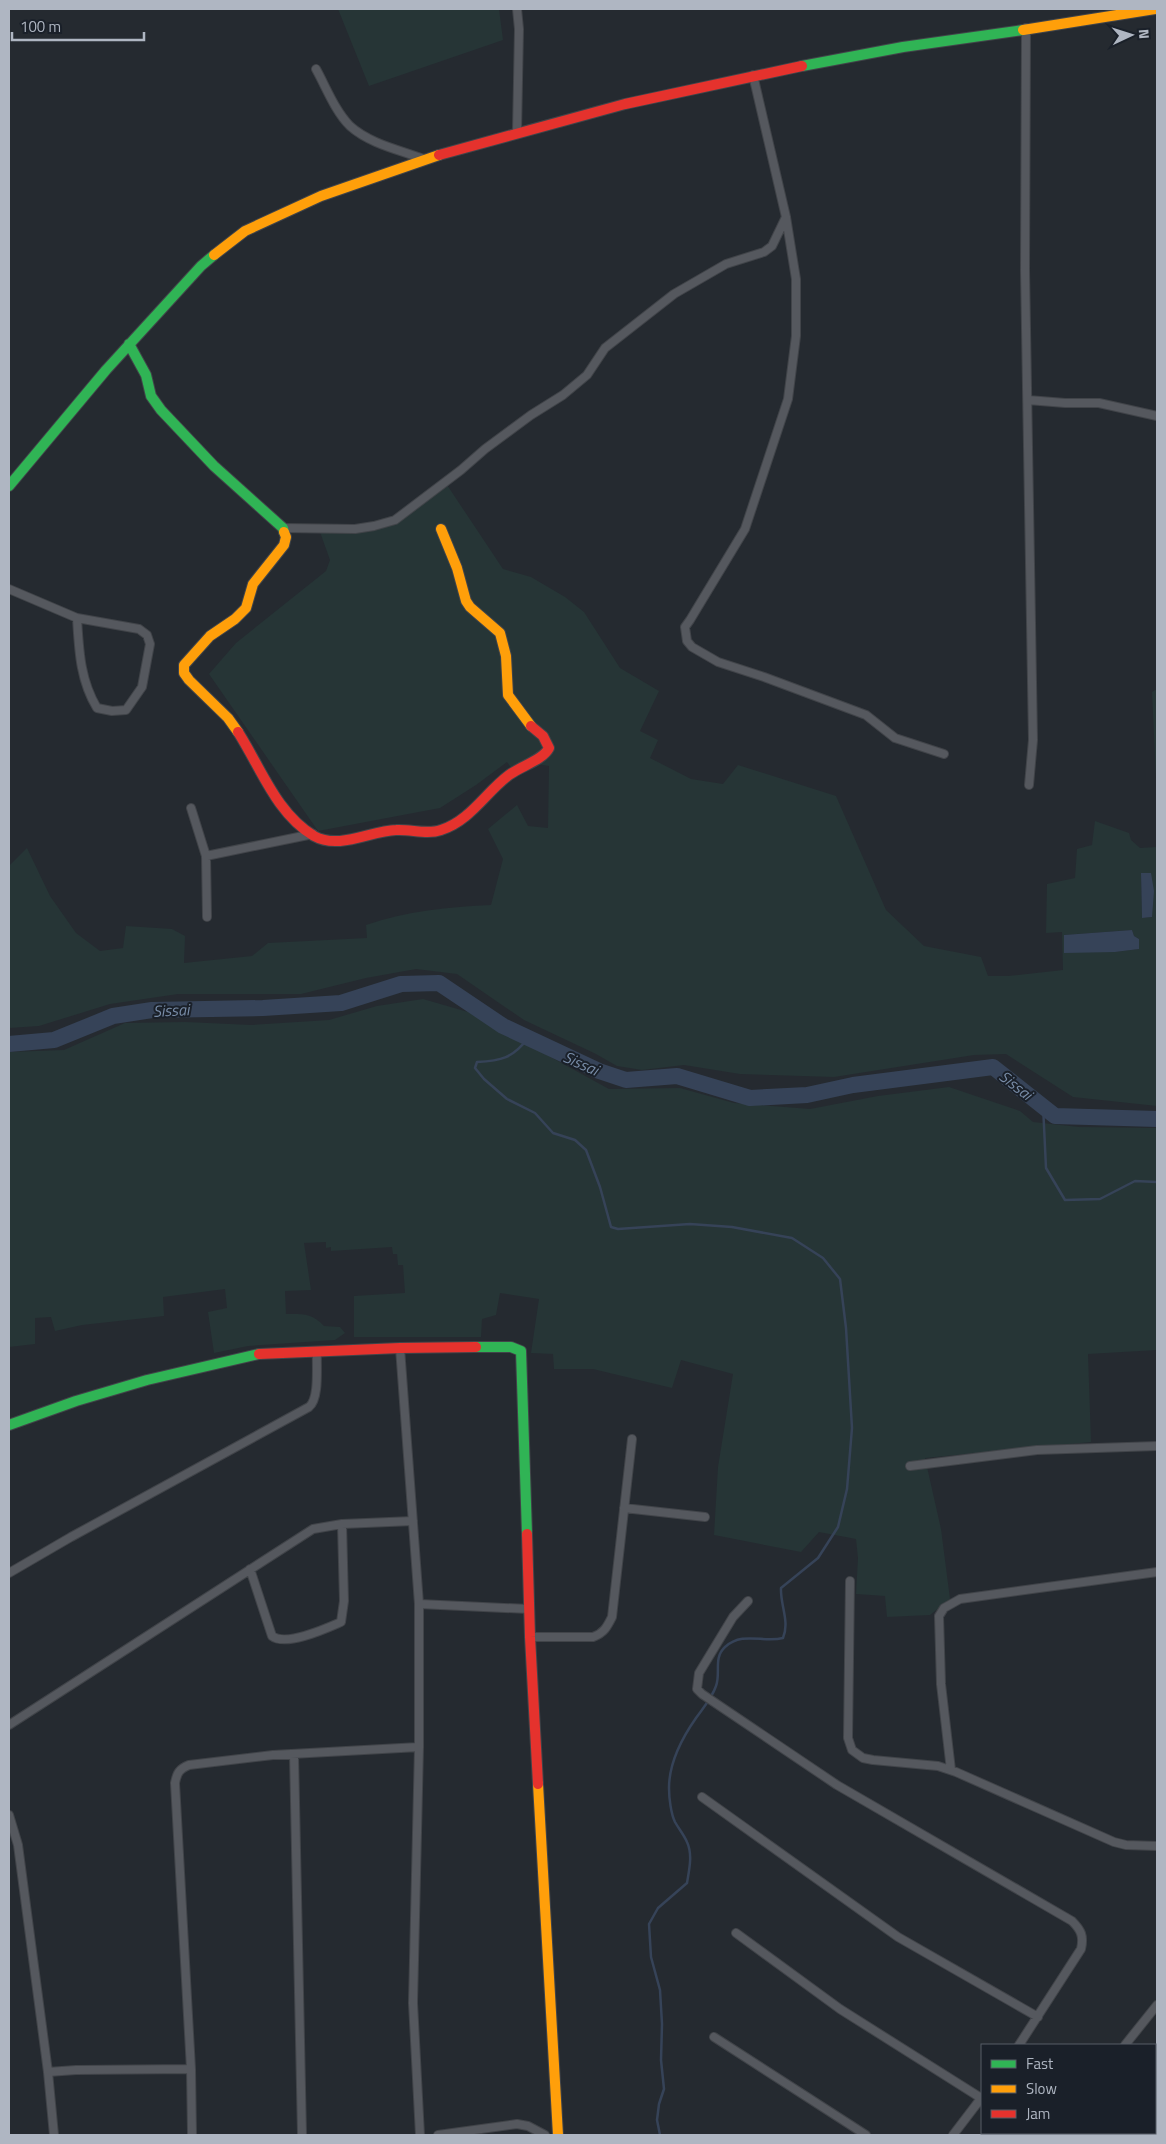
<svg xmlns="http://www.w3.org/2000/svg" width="1166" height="2144" font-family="'Titillium Web',sans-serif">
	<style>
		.green { fill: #263536; fill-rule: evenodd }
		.water { fill: #364358 }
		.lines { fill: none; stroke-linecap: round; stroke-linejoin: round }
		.stream { stroke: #364358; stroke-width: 2.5 }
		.river { stroke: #364358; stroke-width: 16 }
		.street-casing { stroke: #414449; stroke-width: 10 }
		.fast-casing { stroke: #414449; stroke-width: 12 }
		.slow-casing { stroke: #414449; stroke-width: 12 }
		.jam-casing { stroke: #414449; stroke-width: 12 }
		.street { stroke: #55585e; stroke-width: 8 }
		.fast { stroke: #30b455; stroke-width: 10 }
		.slow { stroke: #ff9f0a; stroke-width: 10 }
		.jam { stroke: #e5322d; stroke-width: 10 }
		.labels { text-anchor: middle; stroke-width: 4; stroke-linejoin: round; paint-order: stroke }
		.water-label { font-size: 16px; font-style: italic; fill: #798da8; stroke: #1a2029 }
	</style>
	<rect width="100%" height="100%" fill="#252a30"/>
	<path class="green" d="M338 9H499L503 40 369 86Z
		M447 485 503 569 531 577 565 597 584 612 620 668 659 691 640 731 658 740 650 758 691 779 723 784 738 765 836 796 886 910 924 946 981 957 988 976H1008L1063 970 1062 932 1046 933 1047 884 1075 878 1077 849 1092 845 1095 821 1129 833 1131 840 1140 848 1157 847V1106L1073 1097 1006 1054 974 1055 834 1077 740 1074 684 1065 642 1070 617 1066 596 1054 524 1020 457 974 416 969 366 978 301 994H178L110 1004 39 1026 9 1028V866L27 848 50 896 76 933 100 951 123 948 126 926 172 929 185 936 184 963 252 956 268 943 367 938 366 925C406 911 449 907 491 905L503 859 488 829 517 805 528 826 548 828 549 766 525 762 512 769 507 762 476 785 440 808 318 831 209 674 236 643 326 571 330 560 320 532 352 533 397 524ZM1141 873 1152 917 1142 918ZM1132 930 1134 936 1139 939 1138 949 1115 952H1094L1064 935Z
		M1157 689V799L1152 692Z
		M423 999 468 1012 609 1089 680 1088 734 1103 810 1109 878 1096 949 1087 1020 1111 1033 1122 1079 1127 1157 1128V1350L1088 1354 1091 1442 925 1458 941 1529 950 1599 930 1615 887 1617 885 1596 856 1594 858 1558 856 1539 819 1532 801 1552 714 1535 718 1467 733 1374 681 1360 672 1388 593 1369H554L553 1354 531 1353 539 1299 500 1293 496 1315 482 1319 481 1337H354V1296L405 1293 403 1265H398L397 1254H393L392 1247 331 1251V1247L326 1248V1242L304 1243 311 1290 285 1291 286 1314C303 1314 312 1313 324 1326L340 1327 345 1333 335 1340 248 1346 214 1353 208 1312 227 1308 225 1289 163 1297 164 1316 82 1325 55 1331 51 1317 35 1318V1344L9 1347V1052L64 1050 125 1023 186 1022 251 1025 329 1020 377 1006Z"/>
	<path class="water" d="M1141 873H1151L1154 891 1152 917 1142 918Z
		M1132 930 1134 936 1139 939V949L1115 952 1064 953V935Z"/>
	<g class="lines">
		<path class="stream" d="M528 1038C513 1058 501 1061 477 1062L475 1068 484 1079 507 1099 535 1113 553 1133 575 1140 586 1150 600 1187 611 1227 618 1229 690 1224 732 1227 792 1238 823 1258 840 1279 846 1328 852 1428 847 1489 838 1527 818 1558 781 1588C780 1605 790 1621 783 1638 763 1643 743 1631 725 1647 713 1658 721 1673 716 1686 712 1698 703 1708 696 1718 682 1738 669 1764 669 1788 669 1798 671 1814 675 1822 679 1829 684 1835 687 1842 693 1855 689 1870 687 1883L658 1908 649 1924 651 1957 660 1990 662 2024 661 2060 664 2089 659 2104 657 2120 660 2135
			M1043 1105 1046 1168 1065 1200 1100 1199 1135 1181 1157 1182"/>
		<path class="river" d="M9 1044 54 1040 113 1016 152 1010 263 1008 341 1003 401 984 439 983 503 1026 599 1071 626 1080 677 1076 750 1098 807 1095 853 1085 993 1067 1055 1116 1157 1119"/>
		<defs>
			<path id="street" d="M1026 28 1025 270 1033 740 1029 785
				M316 69C326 87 335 111 350 126 370 144 400 150 424 159
				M753 75 786 217 796 279V336L788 399 745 529 690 620 685 627 687 641 692 647 718 662 764 677 866 715 895 738 944 754
				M517 132 519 29 517 9
				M1028 400 1065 403H1099L1157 416
				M283 528 355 529 374 526 395 520 461 470 485 449 531 415 563 395 587 375 605 348 674 294 726 264 764 252 772 246 786 217
				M9 589 77 618 139 629 147 635 150 644 142 687 126 710 112 711 97 708C80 680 79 650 77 618
				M191 808 206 856
				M207 917 206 856 313 834
				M400 1348 419 1604V1747L413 2003 420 2135
				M910 1466 1037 1450 1157 1446
				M624 1508 705 1517
				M250 1569 272 1636C286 1647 327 1628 341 1622L344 1601 342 1524
				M9 1573 71 1537 309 1407C320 1398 316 1365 317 1351
				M850 1581 848 1738 852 1750 863 1758 873 1760 938 1766 956 1772 1114 1842 1126 1845 1157 1846
				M748 1601 733 1617 699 1673 697 1689 702 1694 837 1785 1072 1921C1081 1930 1084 1936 1081 1949L1019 2045
				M419 1604 529 1609
				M530 1637H593C604 1633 607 1627 612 1617L632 1439
				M9 1725 313 1529 342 1524 413 1521
				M294 1754 302 2135
				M951 1770 941 1684 939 1616 944 1608 960 1599 1157 1572
				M702 1797 898 1937 1038 2017
				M9 1815 18 1845 48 2072 54 2135
				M736 1933 840 2009 981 2098
				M714 2037 866 2135
				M1125 2045 1157 2005
				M48 2072 76 2070 191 2069
				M1155 2096 1157 2098
				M1041 2133 1045 2135
				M192 2135 191 2069 175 1783C177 1773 179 1769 189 1765L273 1755 419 1747
				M438 2135 517 2124 528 2126 545 2135
				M953 2135 982 2097
				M1061 2135 1063 2133"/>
			<path id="fast" d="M802 66 903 47 1023 30
				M129 344 146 375 151 396 161 410 214 466 283 528 284 532
				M9 486 106 370 201 266 214 255
				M476 1347H511L521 1351 527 1534
				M9 1425 76 1401 147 1380 259 1354"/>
			<path id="slow" d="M1023 30 1155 9
				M214 255 245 231 321 196 439 155
				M441 529 457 568 466 601 470 607 500 633 506 656 508 695 531 726
				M238 732 228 718 189 680 184 673V665L210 636 235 619 246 608 253 584 284 545 286 537 284 532
				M538 1784 558 2135"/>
			<path id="jam" d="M439 155 625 104 802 66
				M238 732C261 768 276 813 314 836 339 850 370 831 396 830 411 829 427 835 441 830 470 821 486 792 509 775 521 766 543 760 549 748L543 736 531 726
				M259 1354 400 1348 476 1347
				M527 1534 530 1637 538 1784"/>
		</defs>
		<use href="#street" class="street-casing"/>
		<use href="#fast" class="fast-casing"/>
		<use href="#slow" class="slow-casing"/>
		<use href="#jam" class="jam-casing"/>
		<use href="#street" class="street"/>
		<use href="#fast" class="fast"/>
		<use href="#slow" class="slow"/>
		<use href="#jam" class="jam"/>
	</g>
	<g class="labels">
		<g class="water-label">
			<text transform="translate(171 1010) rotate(-3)" y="6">Sissai</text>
			<text transform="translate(581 1063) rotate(24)" y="6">Sissai</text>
			<text transform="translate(1016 1085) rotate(38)" y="6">Sissai</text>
		</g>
	</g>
	<rect width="1166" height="2144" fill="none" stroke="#afb6c2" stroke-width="20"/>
	<rect x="981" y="2044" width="175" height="90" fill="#1a2029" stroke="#565c66"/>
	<rect x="991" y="2060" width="25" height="8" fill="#30b455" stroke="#565c66"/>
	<text x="1026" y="2069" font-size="15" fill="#afb6c2">Fast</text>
	<rect x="991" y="2085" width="25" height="8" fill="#ff9f0a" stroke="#565c66"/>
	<text x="1026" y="2094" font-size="15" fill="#afb6c2">Slow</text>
	<rect x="991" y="2110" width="25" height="8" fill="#e5322d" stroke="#565c66"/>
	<text x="1026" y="2119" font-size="15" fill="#afb6c2">Jam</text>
	<g transform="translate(1131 35) rotate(86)" stroke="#1a2029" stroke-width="4" paint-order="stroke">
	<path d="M0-4L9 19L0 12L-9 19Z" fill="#afb6c2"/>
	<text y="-8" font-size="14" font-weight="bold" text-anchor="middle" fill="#afb6c2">N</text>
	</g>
	<path d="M12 32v8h132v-8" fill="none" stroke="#afb6c2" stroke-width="2.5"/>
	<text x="20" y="32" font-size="15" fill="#afb6c2" stroke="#1a2029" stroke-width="4" paint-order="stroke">100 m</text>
</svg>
